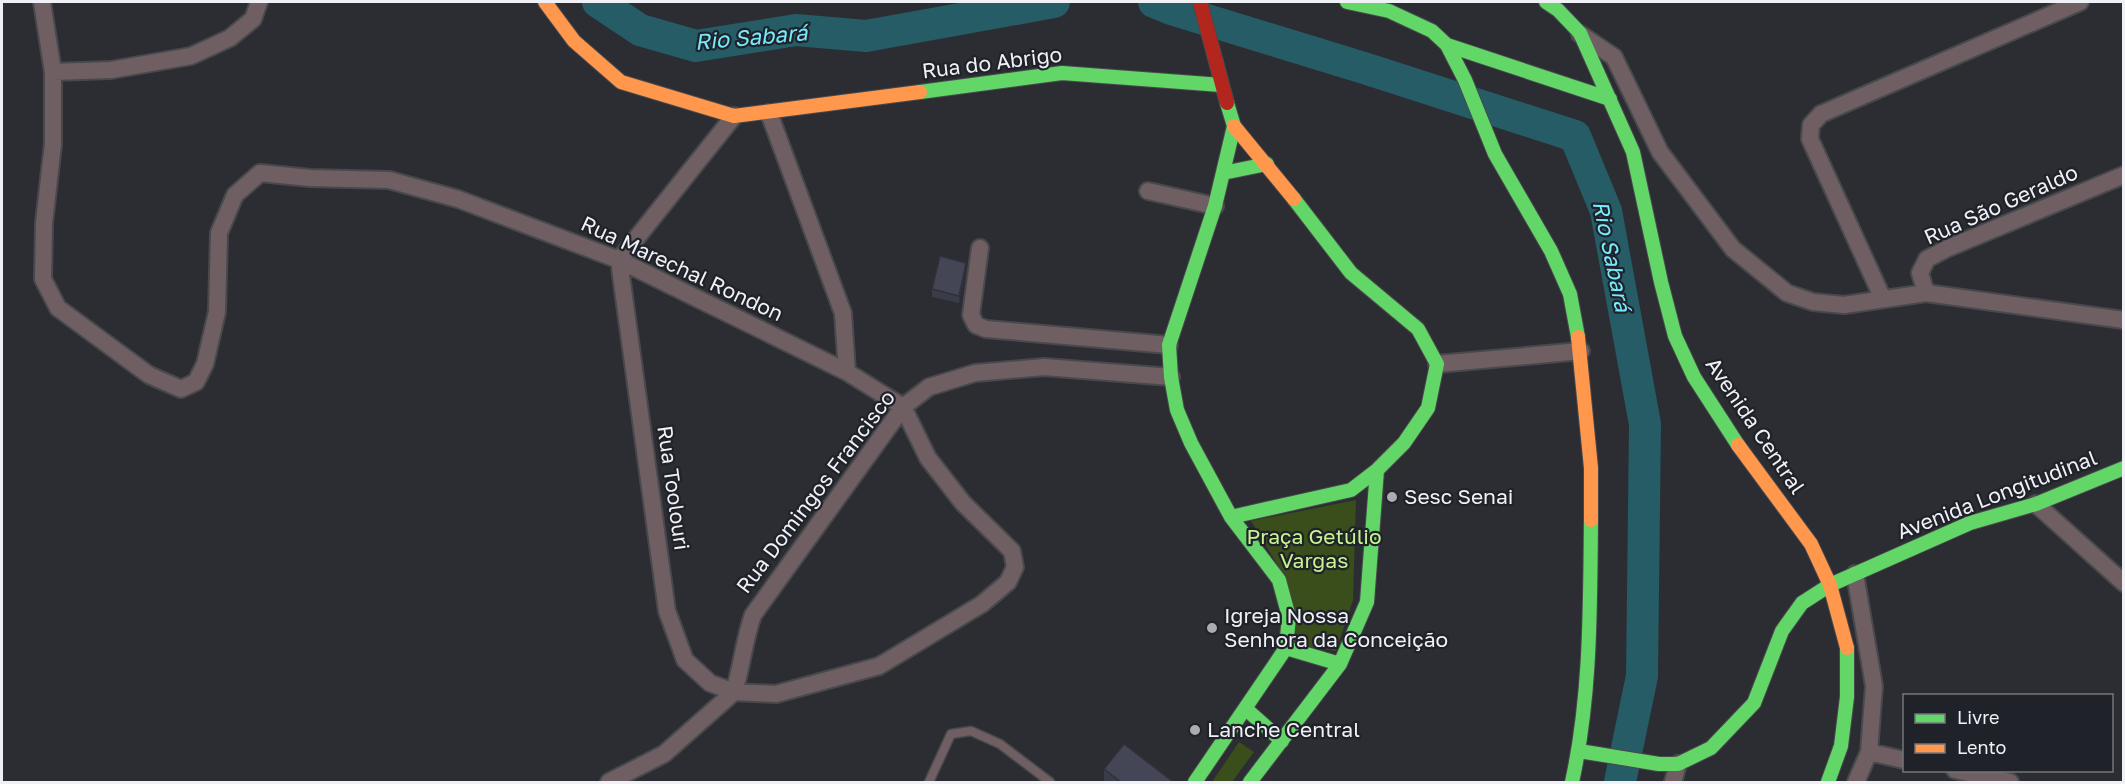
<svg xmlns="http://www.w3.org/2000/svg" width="2125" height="784" font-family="'Golos Text',sans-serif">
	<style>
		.green { fill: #394e1b }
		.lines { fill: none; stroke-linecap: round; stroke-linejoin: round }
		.river { stroke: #255c65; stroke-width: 32 }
		.lane-casing { stroke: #48494d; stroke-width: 11 }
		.street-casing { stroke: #48494d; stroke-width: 20 }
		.fast-casing { stroke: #48494d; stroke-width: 16 }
		.slow-casing { stroke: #48494d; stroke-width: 16 }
		.jam-casing { stroke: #48494d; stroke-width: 16 }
		.lane { stroke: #705f62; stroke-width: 8 }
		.street { stroke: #705f62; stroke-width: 16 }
		.fast { stroke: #63d668; stroke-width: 14 }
		.slow { stroke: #ff974d; stroke-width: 14 }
		.jam { stroke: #b3261e; stroke-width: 14 }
		.wall { fill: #3b3c49 }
		.shaded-wall { fill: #30313c }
		.building { fill: #454655; stroke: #30313c; stroke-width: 1.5 }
		.poi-dot { fill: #abacb2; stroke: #20222a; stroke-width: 2 }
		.labels { text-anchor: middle; stroke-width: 4.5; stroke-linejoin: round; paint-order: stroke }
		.street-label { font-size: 21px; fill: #f0f1f7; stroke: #20222a }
		.poi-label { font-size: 21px; fill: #f0f1f7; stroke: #20222a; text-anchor: start }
		.park-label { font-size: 21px; fill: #c7f390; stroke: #20222a }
		.water-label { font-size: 22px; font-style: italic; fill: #77ebfe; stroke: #20222a }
	</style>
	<rect width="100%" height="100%" fill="#2c2d32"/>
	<path class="green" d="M1356 500 1353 600 1336 651 1291 645 1283 574 1251 521Z
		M1239 742 1254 752 1232 782H1212Z"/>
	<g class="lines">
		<path class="river" d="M598 2 640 30 696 46 796 30 866 36 1054 2
			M1154 2 1171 9 1364 68 1575 136 1606 211 1645 424 1642 676 1620 782"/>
		<defs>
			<path id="lane" d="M929 782 951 734 971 731 1000 744 1050 782"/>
			<path id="street" d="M42 2 53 72V144L44 223 43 279 58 308 149 375 181 389 196 382 205 364 217 312 219 233 235 195 260 173 310 178 389 180 458 199 619 260 847 372 903 407 928 458 963 503 1012 551 1015 567 1008 582 982 604 879 666 776 694 734 692 664 754 609 782
				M1580 34 1614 57 1660 152 1733 249 1787 293 1813 302 1844 305 1926 293 2124 320
				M53 72 111 70 191 56 230 38 253 19 259 2
				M769 113 843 313 847 372
				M734 116 619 260 667 611 685 660 710 683 734 692C742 666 744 640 753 615L903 407 929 387 975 373 1044 367 1171 377
				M1148 191 1215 206
				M980 248 971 315 976 325 986 329 1169 345
				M1926 293 1920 273 1927 259 1948 248 2124 175
				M1883 299 1810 139 1811 125 1821 114 2080 2
				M1437 364 1581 351
				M2036 504 2124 583
				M1855 574 1874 686 1869 752 1856 782
				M1869 752 1904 760
				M1955 770 2010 782
				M1673 782 1678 764"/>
			<path id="fast" d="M1347 2 1389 11 1432 31 1447 45 1465 80 1495 154 1551 251 1570 294 1578 337
				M1546 2 1558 10 1580 33 1633 152 1661 282 1675 336 1694 377 1738 445
				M1447 45 1610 99
				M920 92 1062 73 1221 85
				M1223 173 1267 164
				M1231 517 1351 490 1377 470 1404 443 1428 408 1437 364 1418 329 1351 273 1294 199
				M1286 648 1340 664
				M1246 709 1282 741
				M1579 751 1659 764H1678L1711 748 1754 703 1782 631 1802 603 1830 585 1970 523 2036 504 2124 468
				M1195 782 1286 648 1289 617 1279 580 1231 517 1191 443 1177 410 1171 377 1169 345 1215 206 1234 126 1227 103
				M1250 782 1340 664 1367 602 1377 470
				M1572 782C1591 696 1590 607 1591 520
				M1828 782 1841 746 1847 697V648"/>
			<path id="slow" d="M545 2 574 41 621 82 734 116 920 92
				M1234 126 1294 199
				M1578 337 1591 468V520
				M1738 445 1811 544 1830 585 1847 648"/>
			<path id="jam" d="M1200 2 1227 103"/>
		</defs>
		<use href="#lane" class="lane-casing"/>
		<use href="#street" class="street-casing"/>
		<use href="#fast" class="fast-casing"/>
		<use href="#slow" class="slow-casing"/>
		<use href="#jam" class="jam-casing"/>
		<use href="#lane" class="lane"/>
		<use href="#street" class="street"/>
		<use href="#fast" class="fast"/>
		<use href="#slow" class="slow"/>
		<use href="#jam" class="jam"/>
	</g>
	<path class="wall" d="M966 270 959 303 932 297V289Z
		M1104 769 1172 783H1107L1104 780Z"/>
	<path class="shaded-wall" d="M966 263V270L959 303V296Z"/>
	<path class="building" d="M940 256 966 263 959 296 932 289Z
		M1124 744 1172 781 1171 783H1122L1104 769Z"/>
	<g class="poi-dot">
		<circle cx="1392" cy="497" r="6"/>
		<circle cx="1212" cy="628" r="6"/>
		<circle cx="1195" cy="730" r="6"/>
	</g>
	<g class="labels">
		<g class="street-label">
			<text transform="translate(992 63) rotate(-7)" y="7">Rua do Abrigo</text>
			<text transform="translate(2001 205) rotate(-24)" y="7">Rua São Geraldo</text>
			<text transform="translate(682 269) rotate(25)" y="7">Rua Marechal Rondon</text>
			<text transform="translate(1755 426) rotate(56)" y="7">Avenida Central</text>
			<text transform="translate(673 488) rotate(82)" y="7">Rua Toolouri</text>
			<text transform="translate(816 492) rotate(-53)" y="7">Rua Domingos Francisco</text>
			<text transform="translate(1997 495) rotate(-21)" y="7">Avenida Longitudinal</text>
		</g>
		<g class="poi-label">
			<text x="1404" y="504">Sesc Senai</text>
			<text x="1224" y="623">Igreja Nossa<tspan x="1224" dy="24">Senhora da Conceição</tspan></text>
			<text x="1207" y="737">Lanche Central</text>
		</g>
		<g class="park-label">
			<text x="1314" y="544">Praça Getúlio<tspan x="1314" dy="24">Vargas</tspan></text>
		</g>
		<g class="water-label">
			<text transform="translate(751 37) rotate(-5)" y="8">Rio Sabará</text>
			<text transform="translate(1612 256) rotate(78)" y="8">Rio Sabará</text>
		</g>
	</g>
	<rect width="2125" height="784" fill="none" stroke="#f0f1f7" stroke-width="6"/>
	<rect x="1903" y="694" width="210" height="78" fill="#20222a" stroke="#73757c" stroke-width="1.5"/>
	<rect x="1915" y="714" width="30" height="9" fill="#63d668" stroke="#73757c" stroke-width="1.5"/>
	<text x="1957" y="724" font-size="18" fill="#f0f1f7">Livre</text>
	<rect x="1915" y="744" width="30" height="9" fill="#ff974d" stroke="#73757c" stroke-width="1.5"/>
	<text x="1957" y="754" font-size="18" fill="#f0f1f7">Lento</text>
</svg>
